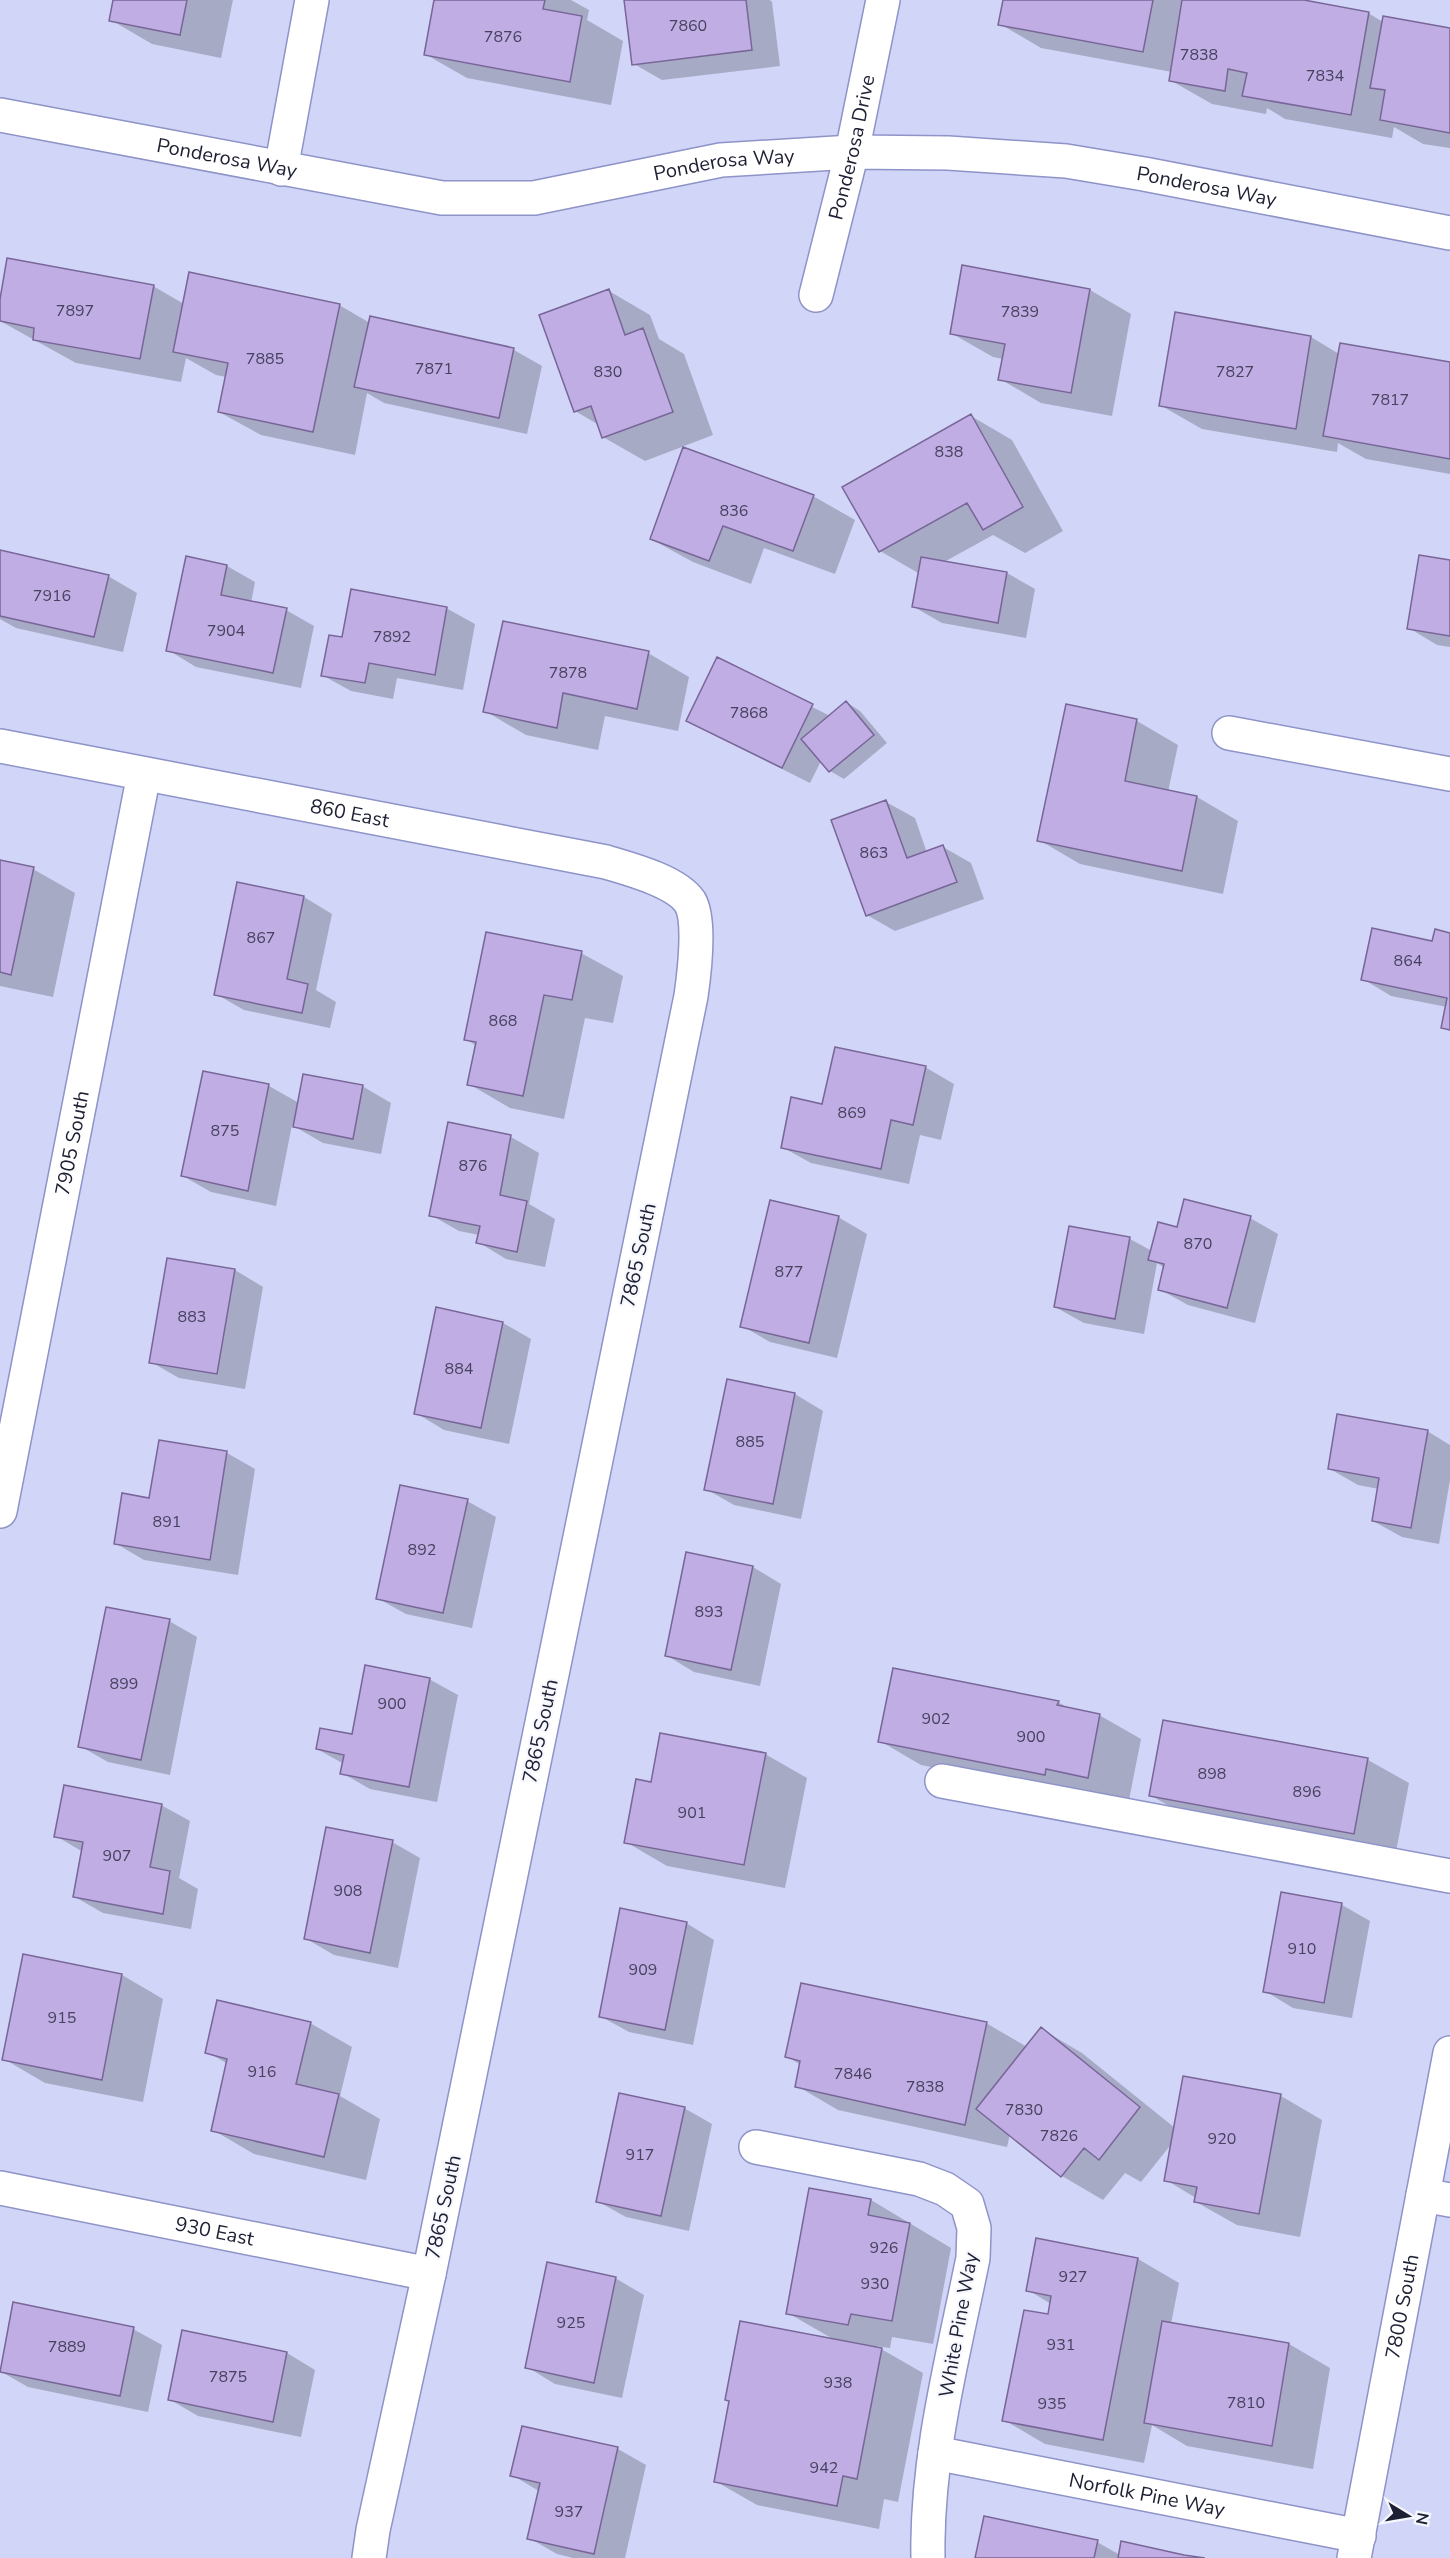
<svg xmlns="http://www.w3.org/2000/svg" width="1450" height="2558" font-family="'Nunito Sans',sans-serif">
	<style>
		.shadow { fill: #0003 }
		.building { fill: #bfade3; stroke: #786698; stroke-width: 1.5 }
		.lines { fill: none; stroke-linecap: round; stroke-linejoin: round }
		.minor-casing { stroke: #8e93c8; stroke-width: 36 }
		.major-casing { stroke: #8e93c8; stroke-width: 36 }
		.minor { stroke: #fff; stroke-width: 33 }
		.major { stroke: #fff; stroke-width: 33 }
		.labels { text-anchor: middle; stroke-width: 4.5; stroke-linejoin: round; paint-order: stroke }
		.number-label { font-size: 16px; fill: #46425f }
		.street-label { font-size: 20px; fill: #1d1f33; stroke: #f7f8fe }
	</style>
	<rect width="100%" height="100%" fill="#d1d5f7"/>
	<path class="shadow" d="M115 0H233L221 58 152 44 111 20Z
		M435 0H571L589 10 587 20 623 41 611 105 467 78 425 54Z
		M626 0H770L772 2 780 66 662 80 634 64Z
		M1004 0H1295L1368 13 1383 22 1450 29V148L1423 144 1394 127 1392 138 1285 119 1267 108 1266 114 1212 104 1170 80 1172 72 1041 48 1000 24Z
		M153 286 184 304 339 305 370 323 371 318 514 350 542 366 527 434 384 403 367 393 355 455 261 435 219 412 227 377 216 375 186 358 181 382 76 363 0 321V307Z
		M1090 290 1131 314 1112 416 1041 403 1000 379 1004 359 993 357 951 333Z
		M609 291 650 315 659 339 684 354 713 435 645 461 603 437 599 425 575 411Z
		M1176 314 1311 337 1339 354 1450 364V474L1366 459 1338 443 1337 452 1202 429 1160 405Z
		M971 416 1012 440 1063 531 1025 553 993 535 944 562 1007 573 1035 589 1026 638 942 623 914 607 920 574 880 551Z
		M813 496 855 520 835 574 764 548 751 584 693 562 651 539Z
		M0 558 108 576 137 593 123 652 16 628 0 619Z
		M1450 562V647L1437 645 1409 628Z
		M227 566 255 582 251 603 286 610 314 626 301 688 196 667 168 650Z
		M446 608 475 624 463 690 397 678 393 699 351 691 322 675 343 639Z
		M648 653 689 677 678 731 605 716 598 750 526 735 485 711Z
		M718 659 830 716 846 702 860 711 887 743 844 779 830 771 821 761 810 783 716 736 688 720Z
		M1067 706 1137 721 1178 745 1168 792 1197 797 1238 821 1223 894 1080 864 1039 840Z
		M886 802 915 818 927 853 943 847 971 863 984 899 895 931 867 915Z
		M0 862 33 869 75 893 53 997 0 986Z
		M239 884 304 897 332 914 316 990 336 1002 330 1028 244 1010 216 994Z
		M1450 934V1031L1443 1027 1447 1007 1391 996 1363 979Z
		M581 953 623 976 613 1023 585 1018 564 1119 510 1108 469 1084 477 1046 465 1039Z
		M925 1067 954 1084 941 1140 920 1135 909 1184 811 1163 782 1147Z
		M204 1073 269 1086 299 1103 362 1086 391 1103 381 1154 323 1143 292 1125 276 1206 211 1192 183 1176Z
		M450 1124 511 1137 539 1153 529 1204 555 1219 545 1267 506 1259 478 1242 479 1235 459 1231 431 1215Z
		M838 1217 867 1234 837 1358 770 1342 742 1326Z
		M1250 1218 1278 1234 1255 1323 1188 1305 1159 1289 1165 1268 1157 1263 1144 1334 1084 1323 1055 1307 1070 1228 1130 1239 1152 1251 1178 1228Z
		M235 1270 263 1287 245 1389 179 1378 151 1362Z
		M438 1309 503 1323 531 1339 509 1444 444 1430 416 1413Z
		M795 1394 823 1411 801 1519 734 1505 706 1489Z
		M1427 1431 1450 1445V1480L1439 1544 1402 1537 1373 1521 1379 1489 1358 1485 1330 1469Z
		M227 1453 255 1469 238 1575 144 1560 115 1543 150 1500Z
		M467 1501 496 1517 472 1628 406 1614 377 1598Z
		M688 1554 753 1567 781 1584 760 1686 694 1672 666 1655Z
		M169 1621 197 1637 170 1775 108 1762 80 1746Z
		M429 1679 458 1695 437 1802 370 1789 342 1773 344 1764 317 1749 353 1735Z
		M1058 1702 1070 1709 1099 1715 1141 1739 1129 1800 1086 1798 921 1765 880 1741Z
		M765 1754 807 1778 785 1888 667 1866 626 1842 652 1783Z
		M1368 1760 1409 1783 1395 1857 1192 1819 1150 1795Z
		M161 1805 190 1821 179 1878 198 1889 191 1929 103 1913 75 1897 83 1852 56 1836Z
		M392 1842 420 1858 398 1968 334 1955 305 1938Z
		M1282 1894 1342 1905 1370 1921 1352 2018 1293 2008 1265 1991Z
		M686 1923 714 1940 693 2045 629 2032 600 2016Z
		M122 1975 163 1999 143 2102 45 2083 4 2059Z
		M310 2023 352 2047 340 2096 380 2119 366 2180 254 2154 213 2130 228 2064 207 2052Z
		M986 2023 1027 2047 1041 2029 1082 2053 1175 2128 1281 2096 1322 2120 1300 2237 1237 2225 1196 2202V2198L1166 2180 1173 2142 1141 2182 1125 2173 1103 2200 1062 2176 1010 2134 1007 2147 838 2110 797 2086 801 2065 786 2056Z
		M684 2108 712 2124 689 2231 626 2217 597 2201Z
		M810 2190 871 2200 951 2248 933 2344 892 2337 890 2348 876 2346 923 2373 898 2502 884 2499 879 2529 757 2505 715 2481 833 2339 788 2313Z
		M1037 2240 1138 2259 1179 2283 1171 2324 1289 2344 1330 2368 1313 2469 1187 2446 1152 2425 1144 2463 1045 2444 1004 2420 1049 2316 1051 2304 1028 2290Z
		M615 2278 644 2295 622 2398 555 2384 527 2367Z
		M14 2304 133 2329 162 2345 148 2412 28 2387 0 2371Z
		M183 2331 287 2353 315 2370 301 2437 198 2416 169 2399Z
		M523 2428 618 2449 646 2465 625 2558H573L557 2554 529 2538 539 2491 512 2475Z
		M1097 2542 1120 2555 1196 2558H976Z"/>
	<path class="building" d="M113 0H187L180 35 109 21Z
		M434 0H545L543 9 582 16 570 82 424 55Z
		M624 0H746L752 50 632 65Z
		M1003 0H1153L1143 52 998 25Z
		M1182 0H1304L1369 12 1351 115 1242 96 1247 73 1228 69 1225 91 1169 81Z
		M1383 16 1450 28V133L1380 120 1385 90 1370 88Z
		M7 258 154 285 140 359 33 340 34 328 0 321V299Z
		M962 265 1090 289 1071 393 998 380 1005 344 950 334Z
		M189 272 340 304 313 432 218 412 228 363 173 352Z
		M609 289 625 335 643 328 673 412 602 438 591 406 574 412 539 315Z
		M1175 312 1311 336 1296 429 1159 406Z
		M370 316 514 348 499 418 354 387Z
		M1340 343 1450 362V459L1323 436Z
		M971 414 1023 507 983 530 967 503 879 552 842 487Z
		M683 447 814 495 793 551 723 526 709 561 650 539Z
		M0 550 109 575 94 637 0 616Z
		M1419 555 1450 560V636L1407 629Z
		M186 556 227 565 221 595 287 608 273 673 166 651Z
		M921 557 1007 572 998 623 912 607Z
		M351 589 447 607 435 675 369 663 365 683 321 676 329 635 342 637Z
		M503 621 649 651 637 709 563 693 557 728 483 712Z
		M717 657 813 704 782 768 686 721Z
		M846 701 874 735 829 772 801 739Z
		M1066 704 1137 719 1125 781 1197 796 1182 871 1037 841Z
		M886 800 907 858 943 845 957 882 866 916 831 820Z
		M0 860 34 867 11 975 0 972Z
		M237 882 304 896 287 979 308 984 302 1013 214 995Z
		M1372 928 1432 941 1435 929 1450 933V1030L1441 1028 1447 998 1361 980Z
		M486 932 582 951 572 1000 544 995 523 1096 467 1085 476 1042 464 1040Z
		M835 1047 926 1066 913 1125 891 1120 881 1169 781 1148 791 1097 822 1104Z
		M203 1071 269 1084 248 1191 181 1176Z
		M303 1074 363 1085 353 1139 293 1127Z
		M448 1122 511 1135 500 1195 527 1201 517 1252 476 1243 480 1226 429 1216Z
		M1184 1199 1251 1216 1227 1308 1158 1290 1164 1264 1148 1260 1158 1222 1177 1227Z
		M770 1200 839 1216 809 1343 740 1327Z
		M1069 1226 1130 1237 1115 1319 1054 1307Z
		M167 1258 235 1269 217 1374 149 1363Z
		M436 1307 503 1322 481 1428 414 1414Z
		M727 1379 795 1393 773 1504 704 1490Z
		M1337 1414 1428 1430 1411 1528 1372 1521 1379 1478 1328 1469Z
		M159 1440 227 1451 210 1560 114 1544 122 1493 149 1498Z
		M400 1485 468 1499 443 1613 376 1599Z
		M686 1552 753 1566 731 1670 665 1656Z
		M106 1607 170 1619 141 1760 78 1747Z
		M365 1665 430 1678 409 1787 340 1774 344 1755 316 1749 320 1728 352 1734Z
		M893 1668 1059 1701 1057 1705 1100 1714 1088 1778 1046 1769 1045 1775 878 1742Z
		M1163 1720 1368 1758 1354 1834 1149 1796Z
		M660 1733 766 1753 744 1865 624 1843 636 1779 651 1782Z
		M64 1785 162 1804 150 1867 170 1871 163 1914 73 1897 83 1842 54 1837Z
		M326 1827 393 1840 370 1953 304 1939Z
		M1281 1892 1342 1903 1324 2003 1263 1992Z
		M620 1908 687 1922 665 2030 599 2017Z
		M23 1954 122 1974 102 2080 2 2060Z
		M801 1983 987 2022 965 2125 795 2087 800 2061 785 2057Z
		M217 2000 311 2022 296 2084 339 2094 324 2157 211 2131 227 2059 205 2053Z
		M1041 2027 1140 2107 1099 2160 1084 2148 1061 2177 976 2109Z
		M1183 2076 1281 2094 1259 2214 1194 2202 1197 2187 1164 2181Z
		M619 2093 685 2107 661 2216 596 2202Z
		M809 2188 871 2199 868 2215 910 2223 892 2321 851 2314 848 2325 786 2314Z
		M1036 2238 1138 2258 1103 2440 1002 2421 1024 2310 1048 2314 1051 2296 1026 2291Z
		M547 2262 616 2277 594 2383 525 2368Z
		M13 2302 134 2327 120 2396 0 2372Z
		M740 2321 882 2348 857 2479 843 2476 837 2506 714 2482 729 2401 725 2400Z
		M1162 2321 1289 2343 1272 2446 1144 2423Z
		M182 2330 287 2352 273 2422 168 2400Z
		M522 2426 618 2447 594 2554 527 2539 540 2483 510 2476Z
		M984 2516 1098 2540 1094 2558H975Z
		M1121 2541 1184 2555 1205 2558H1118Z"/>
	<g class="lines">
		<defs>
			<g id="minor">
				<path id="s1" d="M0 115 442 198H534L721 160 852 152 948 153 1066 161 1144 174 1450 233"/>
				<path d="M281 169 312 0"/>
				<path id="s2" d="M816 295 852 152 883 0"/>
				<path d="M1229 733 1450 774"/>
				<path id="s3" d="M0 746 606 862C629 869 676 881 690 902 701 920 694 975 691 996L429 2274 373 2530 369 2558"/>
				<path id="s4" d="M0 1511 144 774"/>
				<path d="M942 1781 1450 1876"/>
				<path d="M756 2147 919 2179 945 2189 967 2204 974 2228 973 2258C953 2357 926 2457 928 2558"/>
				<path id="s5" d="M0 2188 429 2274"/>
				<path d="M1423 2195 1450 2200"/>
				<path id="s6" d="M935 2453 1359 2536"/>
			</g>
			<g id="major">
				<path id="s7" d="M1354 2558 1450 2053"/>
			</g>
		</defs>
		<use href="#minor" class="minor-casing"/>
		<use href="#major" class="major-casing"/>
		<use href="#minor" class="minor"/>
		<use href="#major" class="major"/>
	</g>
	<g class="labels">
		<g class="number-label">
			<text x="688" y="31">7860</text>
			<text x="503" y="42">7876</text>
			<text x="1199" y="60">7838</text>
			<text x="1325" y="81">7834</text>
			<text x="75" y="316">7897</text>
			<text x="1020" y="317">7839</text>
			<text x="265" y="364">7885</text>
			<text x="434" y="374">7871</text>
			<text x="608" y="377">830</text>
			<text x="1235" y="377">7827</text>
			<text x="1390" y="405">7817</text>
			<text x="949" y="457">838</text>
			<text x="734" y="516">836</text>
			<text x="52" y="601">7916</text>
			<text x="226" y="636">7904</text>
			<text x="392" y="642">7892</text>
			<text x="568" y="678">7878</text>
			<text x="749" y="718">7868</text>
			<text x="874" y="858">863</text>
			<text x="261" y="943">867</text>
			<text x="1408" y="966">864</text>
			<text x="503" y="1026">868</text>
			<text x="852" y="1118">869</text>
			<text x="225" y="1136">875</text>
			<text x="473" y="1171">876</text>
			<text x="1198" y="1249">870</text>
			<text x="789" y="1277">877</text>
			<text x="192" y="1322">883</text>
			<text x="459" y="1374">884</text>
			<text x="750" y="1447">885</text>
			<text x="167" y="1527">891</text>
			<text x="422" y="1555">892</text>
			<text x="709" y="1617">893</text>
			<text x="124" y="1689">899</text>
			<text x="392" y="1709">900</text>
			<text x="936" y="1724">902</text>
			<text x="1031" y="1742">900</text>
			<text x="1212" y="1779">898</text>
			<text x="1307" y="1797">896</text>
			<text x="692" y="1818">901</text>
			<text x="117" y="1861">907</text>
			<text x="348" y="1896">908</text>
			<text x="1302" y="1954">910</text>
			<text x="643" y="1975">909</text>
			<text x="62" y="2023">915</text>
			<text x="262" y="2077">916</text>
			<text x="853" y="2079">7846</text>
			<text x="925" y="2092">7838</text>
			<text x="1024" y="2115">7830</text>
			<text x="1059" y="2141">7826</text>
			<text x="1222" y="2144">920</text>
			<text x="640" y="2160">917</text>
			<text x="884" y="2253">926</text>
			<text x="1073" y="2282">927</text>
			<text x="875" y="2289">930</text>
			<text x="571" y="2328">925</text>
			<text x="1061" y="2350">931</text>
			<text x="67" y="2352">7889</text>
			<text x="228" y="2382">7875</text>
			<text x="838" y="2388">938</text>
			<text x="1246" y="2408">7810</text>
			<text x="1052" y="2409">935</text>
			<text x="824" y="2473">942</text>
			<text x="569" y="2517">937</text>
		</g>
		<g class="street-label">
			<text dy="7" stroke="none"><textPath href="#s2" startOffset="152">Ponderosa Drive</textPath></text>
			<text dy="7" stroke="none"><textPath href="#s1" startOffset="231">Ponderosa Way</textPath></text>
			<text dy="7" stroke="none"><textPath href="#s1" startOffset="735">Ponderosa Way</textPath></text>
			<text dy="7" stroke="none"><textPath href="#s1" startOffset="1221">Ponderosa Way</textPath></text>
			<text dy="7" stroke="none"><textPath href="#s3" startOffset="356">860 East</textPath></text>
			<text dy="7" stroke="none"><textPath href="#s4" startOffset="375">7905 South</textPath></text>
			<text transform="translate(638 1255) rotate(-78)" y="7">7865 South</text>
			<text transform="translate(540 1731) rotate(-78)" y="7">7865 South</text>
			<text transform="translate(443 2207) rotate(-78)" y="7">7865 South</text>
			<text dy="7" stroke="none"><textPath href="#s5" startOffset="219">930 East</textPath></text>
			<text dy="7" stroke="none"><textPath href="#s7" startOffset="256">7800 South</textPath></text>
			<text transform="translate(958 2325) rotate(-80)" y="7">White Pine Way</text>
			<text dy="7" stroke="none"><textPath href="#s6" startOffset="216">Norfolk Pine Way</textPath></text>
		</g>
	</g>
	<g transform="translate(1408 2516) rotate(101)" stroke="#f7f8fe" stroke-width="4.5" paint-order="stroke">
	<path d="M0-4.5L10 22L0 15L-10 22Z" fill="#1d1f33"/>
	<text y="-9" font-size="16" font-weight="bold" text-anchor="middle" fill="#1d1f33">N</text>
	</g>
</svg>
